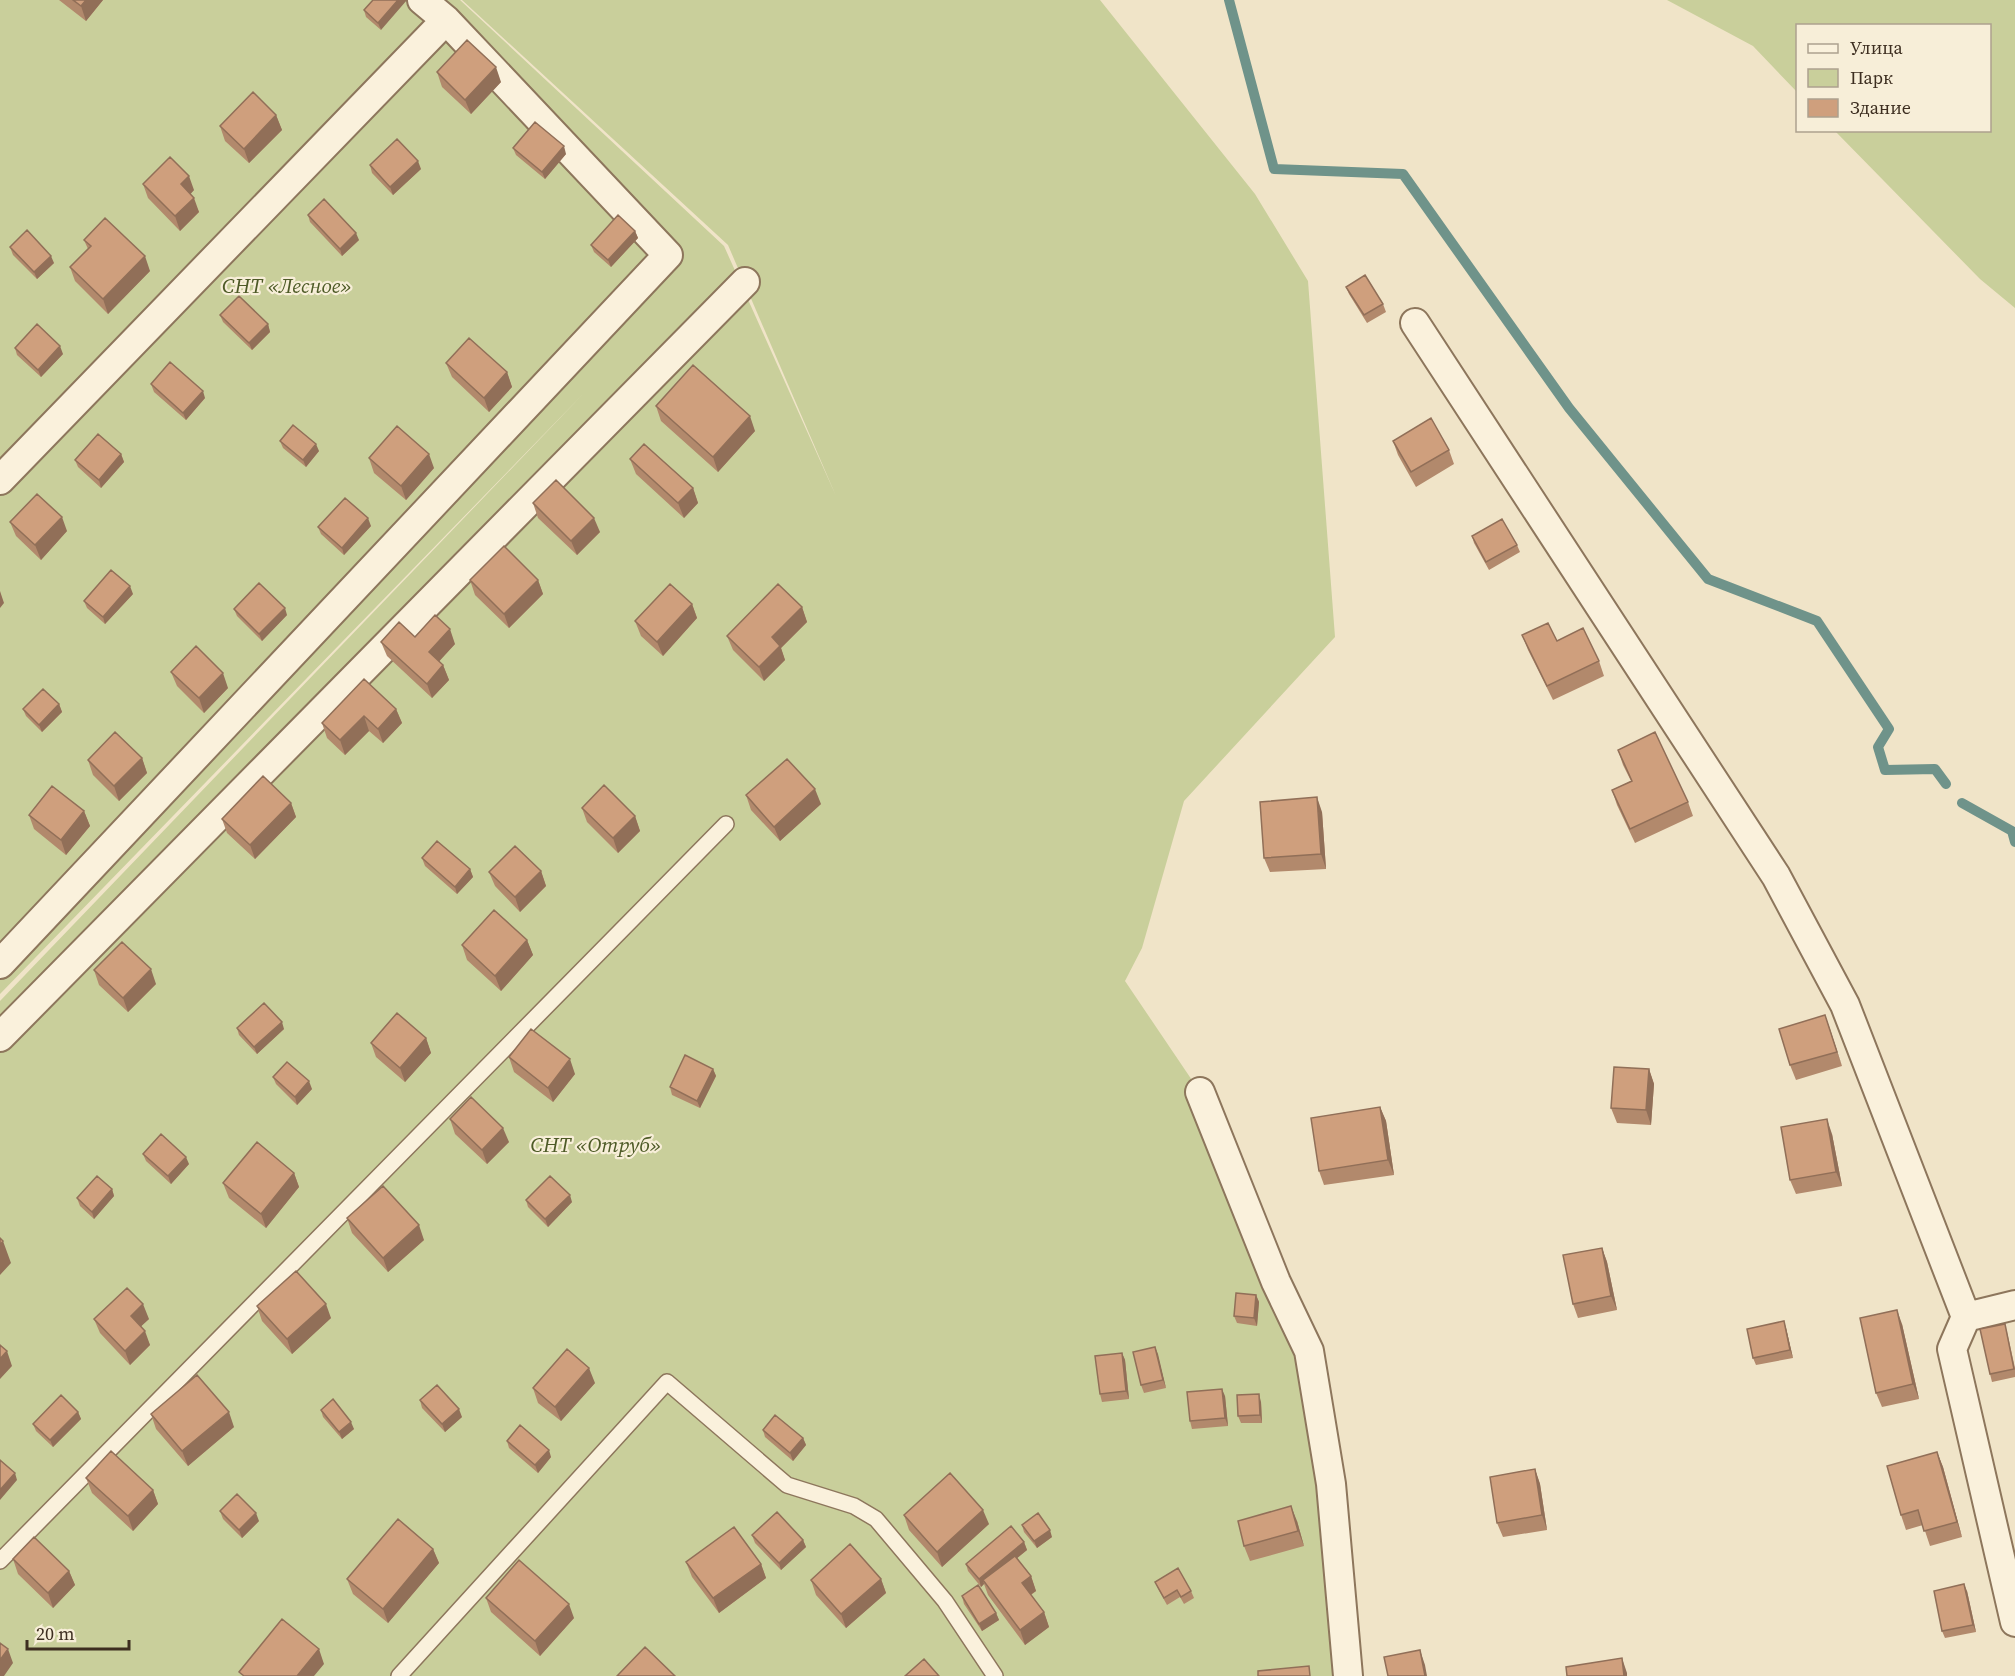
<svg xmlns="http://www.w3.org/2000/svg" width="2015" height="1676" font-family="'Source Serif 4',serif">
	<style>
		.green { fill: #c9cf9b }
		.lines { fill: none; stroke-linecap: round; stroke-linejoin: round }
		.stream { stroke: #6f938a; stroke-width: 10 }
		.service-casing { stroke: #8d765c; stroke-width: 18 }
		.minor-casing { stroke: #8d765c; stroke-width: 32 }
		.service { stroke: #faf1dc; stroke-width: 15 }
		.minor { stroke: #faf1dc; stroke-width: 28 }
		.wall { fill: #b2896c }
		.shaded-wall { fill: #916f58 }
		.building { fill: #cf9f7d; stroke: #916f58; stroke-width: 1.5 }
		.labels { text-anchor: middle; stroke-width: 4.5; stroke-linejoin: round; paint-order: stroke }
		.park-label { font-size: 21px; font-style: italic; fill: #4d5a26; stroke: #f7eed8 }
	</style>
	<rect width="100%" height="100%" fill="#f0e4c8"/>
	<path class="green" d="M0 0H460L724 246 836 496 728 245 462 0H1100L1255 194 1308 281 1335 637 1184 801 1142 948 1125 981 1200 1092 1309 1351 1348 1676H0V1001L585 392 0 994Z
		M1667 0H2015V308L1980 279 1835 131 1990 130V26H1798L1797 92 1753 46Z"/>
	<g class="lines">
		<path class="stream" d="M1229 0 1274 169 1403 174 1569 408 1708 579 1817 621 1889 729 1878 747 1885 770 1935 769 1946 784
			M1962 803 2012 831 2015 842"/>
		<defs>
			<path id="service" d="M0 1561 726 824
				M399 1676 667 1382 787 1485 854 1506 876 1519 945 1601 995 1676"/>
			<path id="minor" d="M1415 323 1776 876 1845 1005 1966 1317
				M0 480 446 20
				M0 964 668 255 446 20 422 0
				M0 1037 745 282
				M1200 1092 1276 1282 1309 1351 1331 1484 1348 1676
				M2015 1305 1966 1317 1952 1349 2015 1622"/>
		</defs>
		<use href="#service" class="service-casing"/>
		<use href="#minor" class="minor-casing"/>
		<use href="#service" class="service"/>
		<use href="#minor" class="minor"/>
	</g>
	<path class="wall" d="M59 0H103L86 21Z
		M373 0 381 30 366 17 364 10Z
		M437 72 501 82 471 114 442 87Z
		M276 115 282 130 249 163 225 141 220 126Z
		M513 148 566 154 545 179 516 155Z
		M370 165 421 169 393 195 372 173Z
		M143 184 194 190 190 194 199 212 180 231 148 198Z
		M308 215 359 240 342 256 310 222Z
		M635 231 638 238 611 267 594 252 591 245Z
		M84 240 150 271 108 314 75 281 70 267 88 249Z
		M10 247 54 263 37 279 13 255Z
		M1346 287 1383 304 1386 312 1367 323 1349 294Z
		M220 315 268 324 270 332 252 350 223 322Z
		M15 348 63 354 41 377 17 355Z
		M446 363 507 372 512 387 489 412 452 377Z
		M151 384 205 398 186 420 154 392Z
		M656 406 755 431 718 472 661 421Z
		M280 441 319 451 306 467 283 448Z
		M1393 441 1449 450 1454 464 1416 487 1398 455Z
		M121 454 124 462 101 488 78 467 75 460Z
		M369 458 434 468 406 500 374 473Z
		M630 459 693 488 698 503 684 518 636 474Z
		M533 503 600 532 577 555 538 518Z
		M10 522 67 531 41 560 16 536Z
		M371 526 344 555 321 534 318 527Z
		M1472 536 1517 545 1520 552 1489 570 1474 543Z
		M470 580H538L543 594 509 628 475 595Z
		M133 594 105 624 87 608 84 601Z
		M692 604 697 618 663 656 641 636 635 621Z
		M802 607 807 622 781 648 785 660 764 681 733 650 727 636Z
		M234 609 287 615 262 641 237 616Z
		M1522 635 1557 641 1599 661 1604 676 1553 700 1528 650Z
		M415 637 455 644 439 661 443 665 449 680 432 698 387 656 381 642Z
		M171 672 228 688 204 713 177 686Z
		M59 704 62 712 42 732 26 716 23 709Z
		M396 709 402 723 383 743 369 731 345 755 327 738 322 723Z
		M1618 750 1688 802 1693 816 1635 843 1617 805 1612 790 1631 781 1623 765Z
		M142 758 147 773 119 801 93 775 88 760Z
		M746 795 821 804 780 841 751 810Z
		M291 803 296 817 255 859 227 833 222 819Z
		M582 808 635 816 640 831 618 853 587 822Z
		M84 811 90 826 66 855 34 829 29 815Z
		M1322 812 1326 869 1270 872 1264 858Z
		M422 858 470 869 473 877 457 894 425 866Z
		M541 871 546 886 520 912 495 886 489 872Z
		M527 940 533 955 501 991 467 960 462 945Z
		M94 970 156 984 128 1012 99 985Z
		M1825 1015 1842 1066 1796 1080 1790 1065Z
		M237 1028 284 1029 257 1054 239 1035Z
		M426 1038 431 1053 405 1082 376 1057 371 1043Z
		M509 1057 575 1074 553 1102 514 1072Z
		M713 1069 716 1076 700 1108 672 1095 670 1087Z
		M1649 1069 1654 1084 1651 1125 1617 1123 1611 1108Z
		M273 1077 312 1089 297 1105 276 1084Z
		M1380 1107 1386 1121 1394 1175 1324 1185 1319 1171Z
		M450 1119 509 1142 487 1164 455 1134Z
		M1832 1134 1842 1186 1796 1194 1790 1180Z
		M143 1154 189 1164 171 1184 146 1161Z
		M294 1173 299 1187 266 1228 229 1198 223 1183Z
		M112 1189 114 1196 94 1219 80 1206 77 1198Z
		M526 1200 572 1202 548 1227 528 1207Z
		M347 1218 424 1240 388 1272 352 1233Z
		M1602 1248 1607 1262 1617 1310 1578 1318 1573 1304Z
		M1256 1295 1259 1302 1257 1326 1237 1323 1234 1316Z
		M257 1306 331 1318 292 1354 262 1321Z
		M94 1319H149L141 1326 150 1345 130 1365 100 1333Z
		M1902 1324 1919 1399 1882 1407 1876 1393Z
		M1786 1328 1793 1358 1756 1365 1753 1358Z
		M2007 1332 2015 1368V1377L1992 1382 1990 1374Z
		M1155 1347 1166 1388 1144 1393 1141 1385Z
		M1122 1353 1125 1360 1129 1399 1102 1402 1100 1394Z
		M595 1383 561 1421 538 1403 533 1388Z
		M1225 1396 1228 1426 1192 1429 1190 1421Z
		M420 1400 462 1417 445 1432 422 1408Z
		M1261 1402 1262 1423H1241L1238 1416Z
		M321 1410 354 1429 342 1439 323 1417Z
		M78 1412 81 1419 53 1447 36 1431 33 1424Z
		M151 1414 234 1427 188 1466 156 1429Z
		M763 1430 803 1438 806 1445 793 1461 765 1437Z
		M507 1441 551 1457 538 1473 509 1448Z
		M1937 1452 1943 1467 1962 1537 1930 1546 1923 1525 1906 1530 1901 1515Z
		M1535 1469 1540 1484 1547 1530 1503 1537 1497 1523Z
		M86 1478 153 1490 158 1504 133 1531 92 1493Z
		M220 1511 259 1521 242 1538 223 1519Z
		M904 1515 989 1524 942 1567 909 1530Z
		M1297 1521 1304 1546 1250 1561 1244 1546Z
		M1022 1525 1052 1537 1037 1548 1024 1532Z
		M752 1535 803 1540 806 1547 781 1570 755 1543Z
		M1024 1542 1027 1550 1017 1558 1031 1576 1036 1591 1031 1595 1044 1612 1049 1627 1025 1645 988 1595 984 1584 981 1587 968 1571 966 1564Z
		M433 1549 439 1563 388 1623 353 1594 347 1579Z
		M13 1559 69 1571 75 1585 53 1608 18 1574Z
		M686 1562 761 1564 766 1578 719 1613 692 1577Z
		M881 1579 886 1593 846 1628 816 1595 811 1580Z
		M1155 1582 1191 1591 1194 1598 1184 1604 1180 1597 1167 1605 1158 1589Z
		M1967 1591 1976 1632 1945 1638 1942 1631Z
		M962 1596 996 1613 999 1620 982 1631 964 1604Z
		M486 1598 574 1618 540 1656 491 1612Z"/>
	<path class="shaded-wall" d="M86 0H103L86 21 81 6Z
		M398 0H407L381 30 378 23Z
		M496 67 501 82 471 114 465 100Z
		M276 115 282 130 249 163 244 149Z
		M564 146 566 154 545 179 542 172Z
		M418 161 421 169 393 195 390 187Z
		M189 176 194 190 186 199 181 184Z
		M194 198 199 212 180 231 175 216Z
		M635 231 638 238 611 267 608 260Z
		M356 233 359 240 342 256 340 249Z
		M51 256 54 263 37 279 34 272Z
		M145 256 150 271 108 314 103 299Z
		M268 324 270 332 252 350 249 343Z
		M60 346 63 354 41 377 38 370Z
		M507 372 512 387 489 412 484 398Z
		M203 391 205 398 186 420 183 413Z
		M750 416 755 431 718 472 713 457Z
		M316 444 319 451 306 467 303 460Z
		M121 454 124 462 101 488 99 480Z
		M429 454 434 468 406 500 401 486Z
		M693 488 698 503 684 518 678 503Z
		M62 517 67 531 41 560 35 545Z
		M368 518 371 526 344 555 342 548Z
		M594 518 600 532 577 555 571 541Z
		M538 580 543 594 509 628 504 614Z
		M130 586 133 594 105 624 103 617Z
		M0 591 4 603 0 608Z
		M692 604 697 618 663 656 657 642Z
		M802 607 807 622 781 648 785 660 764 681 759 667 772 637Z
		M285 608 287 615 262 641 259 634Z
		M450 629 455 644 434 667 429 652Z
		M443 665 449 680 432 698 427 684Z
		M223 673 228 688 204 713 199 698Z
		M59 704 62 712 42 732 39 725Z
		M396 709 402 723 383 743 378 729Z
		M364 716 369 731 345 755 340 740Z
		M142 758 147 773 119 801 114 786Z
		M815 789 821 804 780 841 774 827Z
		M1317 797 1322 812 1326 869 1321 854Z
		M291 803 296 817 255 859 250 845Z
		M84 811 90 826 66 855 61 840Z
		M635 816 640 831 618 853 613 838Z
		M470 869 473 877 457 894 455 887Z
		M541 871 546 886 520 912 515 897Z
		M527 940 533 955 501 991 495 976Z
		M151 969 156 984 128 1012 123 998Z
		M1825 1015 1830 1029 1842 1066 1837 1052Z
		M282 1022 284 1029 257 1054 254 1047Z
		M426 1038 431 1053 405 1082 400 1068Z
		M570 1059 575 1074 553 1102 548 1088Z
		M713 1069 716 1076 700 1108 697 1101Z
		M1649 1069 1654 1084 1651 1125 1646 1110Z
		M309 1081 312 1089 297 1105 295 1097Z
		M1380 1107 1386 1121 1394 1175 1388 1160Z
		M1827 1119 1832 1134 1842 1186 1836 1172Z
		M503 1128 509 1142 487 1164 482 1150Z
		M186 1157 189 1164 171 1184 168 1176Z
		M294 1173 299 1187 266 1228 261 1214Z
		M112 1189 114 1196 94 1219 92 1212Z
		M570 1195 572 1202 548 1227 545 1219Z
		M419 1225 424 1240 388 1272 383 1258Z
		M3 1241 11 1263 0 1275V1245Z
		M1602 1248 1607 1262 1617 1310 1611 1296Z
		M1256 1295 1259 1302 1257 1326 1254 1318Z
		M143 1304 149 1319 136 1331 131 1316Z
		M326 1304 331 1318 292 1354 287 1339Z
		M1897 1310 1902 1324 1919 1399 1913 1384Z
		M1784 1321 1786 1328 1793 1358 1790 1350Z
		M145 1331 150 1345 130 1365 125 1351Z
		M1155 1347 1158 1354 1166 1388 1163 1380Z
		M7 1351 12 1366 0 1379V1359Z
		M1122 1353 1125 1360 1129 1399 1126 1391Z
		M589 1368 595 1383 561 1421 555 1407Z
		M1222 1389 1225 1396 1228 1426 1225 1418Z
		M1259 1394 1261 1402 1262 1423 1260 1415Z
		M459 1409 462 1417 445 1432 442 1424Z
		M78 1412 81 1419 53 1447 50 1440Z
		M229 1412 234 1427 188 1466 182 1451Z
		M351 1422 354 1429 342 1439 339 1432Z
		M803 1438 806 1445 793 1461 790 1453Z
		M549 1450 551 1457 538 1473 535 1465Z
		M1937 1452 1943 1467 1962 1537 1957 1522Z
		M1535 1469 1540 1484 1547 1530 1542 1515Z
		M15 1473 17 1480 0 1500V1490Z
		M153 1490 158 1504 133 1531 128 1516Z
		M1291 1506 1297 1521 1304 1546 1298 1531Z
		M983 1510 989 1524 942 1567 937 1552Z
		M256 1513 259 1521 242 1538 239 1530Z
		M1050 1530 1052 1537 1037 1548 1034 1541Z
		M803 1540 806 1547 781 1570 779 1563Z
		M1024 1542 1027 1550 985 1584 983 1580 984 1584 981 1587 979 1579Z
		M433 1549 439 1563 388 1623 383 1609Z
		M761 1564 766 1578 719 1613 713 1598Z
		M69 1571 75 1585 53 1608 48 1593Z
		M1031 1576 1036 1591 1027 1597 1022 1583Z
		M881 1579 886 1593 846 1628 841 1614Z
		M1964 1584 1967 1591 1976 1632 1973 1625Z
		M569 1604 574 1618 540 1656 535 1641Z
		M1044 1612 1049 1627 1025 1645 1020 1630Z
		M996 1613 999 1620 982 1631 979 1624Z
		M8 1649 13 1663 4 1676H0V1660Z
		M319 1649 324 1664 314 1676H297Z
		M1420 1650 1425 1665 1427 1676H1425Z
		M1622 1658 1627 1673V1676H1624Z"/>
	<path class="building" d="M73 0H86L81 6Z
		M373 0H398L378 23 364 10Z
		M467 40 496 67 465 100 437 72Z
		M253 92 276 115 244 149 220 126Z
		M535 122 564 146 542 172 513 148Z
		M397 139 418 161 390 187 370 165Z
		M170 157 189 176 181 184 194 198 175 216 143 184Z
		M324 199 356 233 340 249 308 215Z
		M618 215 635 231 608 260 591 245Z
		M105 218 145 256 103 299 70 267 91 246 84 240Z
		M27 230 51 256 34 272 10 247Z
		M1365 275 1383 304 1364 315 1346 287Z
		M239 296 268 324 249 343 220 315Z
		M37 324 60 346 38 370 15 348Z
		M469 338 507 372 484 398 446 363Z
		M170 362 203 391 183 413 151 384Z
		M693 365 750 416 713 457 656 406Z
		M1431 418 1449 450 1411 472 1393 441Z
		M293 425 316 444 303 460 280 441Z
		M397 426 429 454 401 486 369 458Z
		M98 434 121 454 99 480 75 460Z
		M644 444 693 488 678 503 630 459Z
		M556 480 594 518 571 541 533 503Z
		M37 494 62 517 35 545 10 522Z
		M345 498 368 518 342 548 318 527Z
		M1502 519 1517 545 1486 562 1472 536Z
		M504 546 538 580 504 614 470 580Z
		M111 570 130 586 103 617 84 601Z
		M259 583 285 608 259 634 234 609Z
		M670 584 692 604 657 642 635 621Z
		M778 584 802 607 772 637 780 646 759 667 727 636Z
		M435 615 450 629 429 652 443 665 427 684 381 642 399 622 415 637Z
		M1548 623 1557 641 1583 628 1599 661 1547 686 1522 635Z
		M196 646 223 673 199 698 171 672Z
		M364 679 396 709 378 729 364 716 340 740 322 723Z
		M43 689 59 704 39 725 23 709Z
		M115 732 142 758 114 786 88 760Z
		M1655 732 1688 802 1630 829 1612 790 1632 781 1618 750Z
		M787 759 815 789 774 827 746 795Z
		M263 776 291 803 250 845 222 819Z
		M604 785 635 816 613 838 582 808Z
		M52 786 84 811 61 840 29 815Z
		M1317 797 1321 854 1264 858 1260 802Z
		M437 841 470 869 455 887 422 858Z
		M515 846 541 871 515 897 489 872Z
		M494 910 527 940 495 976 462 945Z
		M122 942 151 969 123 998 94 970Z
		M264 1003 282 1022 254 1047 237 1028Z
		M397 1013 426 1038 400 1068 371 1043Z
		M1825 1015 1837 1052 1790 1065 1779 1029Z
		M531 1029 570 1059 548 1088 509 1057Z
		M685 1055 713 1069 697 1101 670 1087Z
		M287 1062 309 1081 295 1097 273 1077Z
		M1614 1067 1649 1069 1646 1110 1611 1108Z
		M471 1097 503 1128 482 1150 450 1119Z
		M1380 1107 1388 1160 1319 1171 1311 1118Z
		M1827 1119 1836 1172 1790 1180 1781 1127Z
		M161 1134 186 1157 168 1176 143 1154Z
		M257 1142 294 1173 261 1214 223 1183Z
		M97 1176 112 1189 92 1212 77 1198Z
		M550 1176 570 1195 545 1219 526 1200Z
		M383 1186 419 1225 383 1258 347 1218Z
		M0 1238 3 1241 0 1245Z
		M1602 1248 1611 1296 1573 1304 1563 1255Z
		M296 1271 326 1304 287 1339 257 1306Z
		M127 1288 143 1304 131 1316 145 1331 125 1351 94 1319Z
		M1236 1293 1256 1295 1254 1318 1234 1316Z
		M1897 1310 1913 1384 1876 1393 1860 1318Z
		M1784 1321 1790 1350 1753 1358 1747 1329Z
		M2005 1324 2014 1369 1990 1374 1980 1329Z
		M0 1345 7 1351 0 1359Z
		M1155 1347 1163 1380 1141 1385 1133 1352Z
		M567 1349 589 1368 555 1407 533 1388Z
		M1122 1353 1126 1391 1100 1394 1095 1356Z
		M197 1375 229 1412 182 1451 151 1414Z
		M437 1385 459 1409 442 1424 420 1400Z
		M1222 1389 1225 1418 1190 1421 1187 1392Z
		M1259 1394 1260 1415 1238 1416 1237 1395Z
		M61 1395 78 1412 50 1440 33 1424Z
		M333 1399 351 1422 339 1432 321 1410Z
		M775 1415 803 1438 790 1453 763 1430Z
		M520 1425 549 1450 535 1465 507 1441Z
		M111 1451 153 1490 128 1516 86 1478Z
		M1937 1452 1957 1522 1924 1531 1918 1510 1901 1515 1887 1466Z
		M0 1460 15 1473 0 1490Z
		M1535 1469 1542 1515 1497 1523 1490 1477Z
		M950 1473 983 1510 937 1552 904 1515Z
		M237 1494 256 1513 239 1530 220 1511Z
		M1291 1506 1298 1531 1244 1546 1238 1521Z
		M777 1512 803 1540 779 1563 752 1535Z
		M1038 1513 1050 1530 1034 1541 1022 1525Z
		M398 1519 433 1549 383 1609 347 1579Z
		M1011 1526 1024 1542 979 1579 966 1564Z
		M734 1527 761 1564 713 1598 686 1562Z
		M34 1537 69 1571 48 1593 13 1559Z
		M850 1544 881 1579 841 1614 811 1580Z
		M1015 1556 1031 1576 1022 1583 1044 1612 1020 1630 983 1580Z
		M519 1560 569 1604 535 1641 486 1598Z
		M1178 1568 1191 1591 1181 1597 1177 1590 1164 1598 1155 1582Z
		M1964 1584 1973 1625 1942 1631 1934 1591Z
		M978 1585 996 1613 979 1624 962 1596Z
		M282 1619 319 1649 297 1676H244L239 1672Z
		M0 1643 8 1649 0 1660Z
		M645 1647 675 1676H617Z
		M1420 1650 1425 1676H1388L1384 1657Z
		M1622 1658 1624 1676H1567L1566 1667Z
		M924 1659 939 1676H905Z
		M1309 1666 1310 1676H1258V1671Z"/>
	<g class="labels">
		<g class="park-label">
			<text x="287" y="293">СНТ «Лесное»</text>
			<text x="596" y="1152">СНТ «Отруб»</text>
		</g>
	</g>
	<rect x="1796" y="24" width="195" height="108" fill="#f7eed8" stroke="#ada18e" stroke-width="1.5"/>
	<rect x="1808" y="44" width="30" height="9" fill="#faf1dc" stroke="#ada18e" stroke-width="1.5"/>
	<text x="1850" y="54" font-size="18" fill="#3d2e20">Улица</text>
	<rect x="1808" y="69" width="30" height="18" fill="#c9cf9b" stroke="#ada18e" stroke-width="1.5"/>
	<text x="1850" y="84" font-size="18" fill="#3d2e20">Парк</text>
	<rect x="1808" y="99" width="30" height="18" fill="#cf9f7d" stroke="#ada18e" stroke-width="1.5"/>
	<text x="1850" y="114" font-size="18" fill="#3d2e20">Здание</text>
	<path d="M27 1640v9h102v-9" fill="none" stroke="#3d2e20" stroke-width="3"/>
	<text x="36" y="1640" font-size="18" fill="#3d2e20" stroke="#f7eed8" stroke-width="4.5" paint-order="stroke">20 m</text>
</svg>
